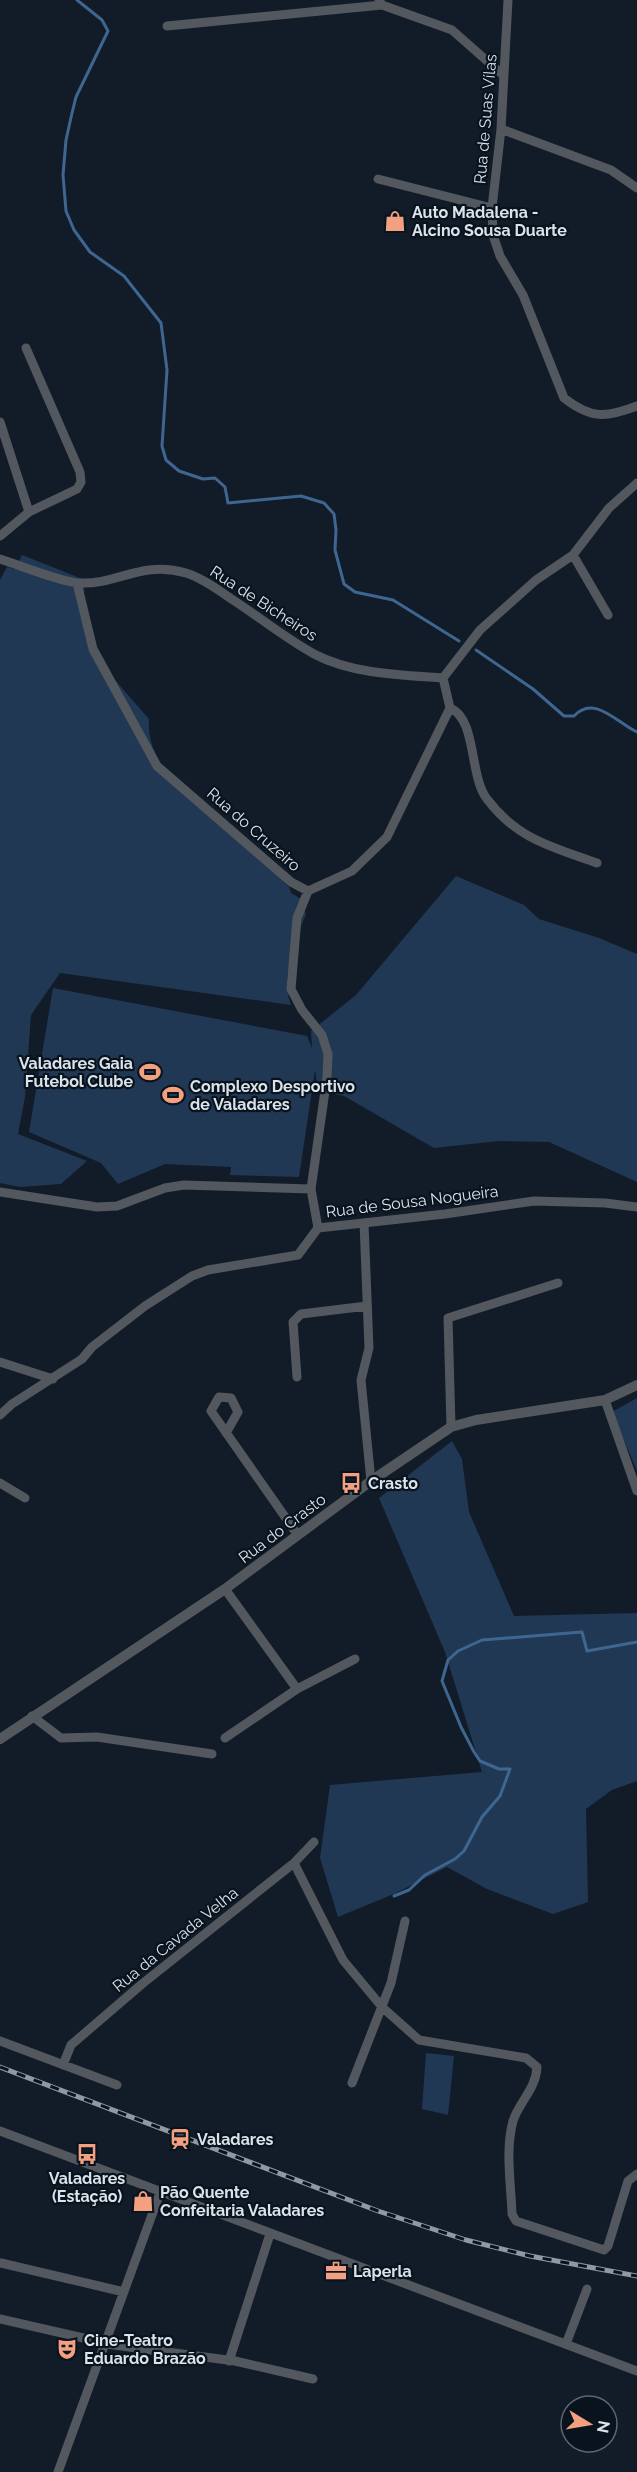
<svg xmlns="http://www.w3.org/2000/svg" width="637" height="2472" font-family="Raleway,sans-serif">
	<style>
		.green { fill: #203854 }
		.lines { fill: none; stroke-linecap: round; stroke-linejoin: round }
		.stream { stroke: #3f6691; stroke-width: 3 }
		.minor { stroke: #52585e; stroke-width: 9 }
		.tertiary { stroke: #52585e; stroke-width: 10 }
		.rail-casing { stroke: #9099a2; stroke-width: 5 }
		.rail { stroke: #09131e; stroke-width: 3; stroke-dasharray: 9; stroke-linecap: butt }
		.labels { text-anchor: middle; stroke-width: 4.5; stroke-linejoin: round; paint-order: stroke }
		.street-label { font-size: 16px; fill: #dae2ea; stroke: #09131e }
		.poi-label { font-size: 16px; font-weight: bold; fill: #dae2ea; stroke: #09131e; text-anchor: start }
	</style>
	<rect width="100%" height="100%" fill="#111c28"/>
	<path class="green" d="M22 555 85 580 82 620 115 680 149 719C148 740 154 753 165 771L289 887 291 893 301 899 306 914 291 950 287 978 290 995H288L291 1005 60 973 31 1015 25 1097 18 1134 87 1161 61 1184 20 1187 0 1183V580L7 567 15 569Z
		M456 876 524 905 539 919 599 938 637 954V1182L549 1142 499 1141 434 1148 344 1096 318 1091 315 1070 299 1177 230 1175 231 1167 165 1164 118 1184 101 1163 29 1132 53 988 307 1036 312 1048 311 1031 356 995Z
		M637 1398V1471L612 1412Z
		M452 1441 462 1459 469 1512 514 1616 637 1613V1781L612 1790 586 1809 588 1902 553 1914 487 1889 447 1867 396 1893 338 1917 320 1858 330 1785 482 1772 445 1652 379 1498Z
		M426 2053 454 2056 448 2115 422 2109Z"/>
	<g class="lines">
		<path class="stream" d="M77 0 102 20 108 31 76 97 72 113 66 140 63 175 66 211 74 230 90 252 124 276 161 323 167 370 162 446 166 460 179 471 203 479 215 478 225 487 228 503 301 496 324 503 334 514 336 530 335 550 344 584 355 592 393 600 459 641
			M476 650 533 689 564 716H574C594 694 617 723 637 732
			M394 1896 409 1890 425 1875 455 1859 464 1851 482 1817 500 1796 510 1769H499L480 1761 474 1752 461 1727 442 1681 448 1660 458 1651 482 1640 582 1632 587 1651 637 1642"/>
		<path class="minor" d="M379 0 382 5 452 30 504 76
			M508 0 501 129 492 208 493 235 500 256 523 295 564 398C591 419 606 418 637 406
			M167 26 382 5
			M501 129 611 170 637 188
			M378 179 492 208
			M0 422 29 512
			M0 536 29 512 77 489 81 482 80 472 26 348
			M573 555 608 615
			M0 559C20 565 60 582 79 583 118 585 141 560 186 573 202 578 217 589 230 598 258 616 285 638 314 654 352 674 401 675 443 678
			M77 583 93 649 157 766 291 882 308 891
			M450 708C477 719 469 776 487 799 517 839 552 847 597 863
			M308 891 352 871 387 837 450 708 443 678 480 630 536 580 573 555 609 508 637 483
			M308 891 297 918 291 989 302 1010 322 1035 328 1054 327 1077 311 1189 318 1228
			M0 1192 97 1207 117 1206 165 1188 184 1185 311 1189
			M364 1223 369 1348 361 1380 371 1481
			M318 1228 445 1214 534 1201 605 1203 637 1207
			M0 1362 53 1379
			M297 1377 293 1322 301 1314 367 1306
			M605 1400 637 1491
			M0 1415 12 1404 82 1359 92 1347 145 1306 192 1276 208 1270 298 1255 318 1228
			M451 1427 448 1318 558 1283
			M226 1433 238 1412 231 1398 219 1397 211 1411 297 1534
			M0 1483 25 1498
			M225 1589 297 1689
			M32 1716 61 1738 97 1737 212 1754
			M225 1738 297 1689 355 1659
			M294 1863 343 1960 382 2007 419 2040 526 2058 537 2067C536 2089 519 2102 513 2121 505 2150 511 2184 512 2214L516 2221 604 2250 608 2246 628 2181 637 2174
			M0 2041 117 2085
			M63 2065 71 2045 142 1984 294 1863 314 1842
			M352 2083 391 1983 405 1921
			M0 2131 637 2371
			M1 2263 124 2292
			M0 2319 114 2345 235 2361 313 2379
			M566 2344 587 2289
			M229 2361 270 2234
			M58 2472 160 2193"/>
		<path class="tertiary" d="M0 1739 225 1589 371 1481 451 1427 476 1420 605 1400 637 1385"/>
		<defs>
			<path id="rail" d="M0 2067 378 2211 466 2240 530 2256 637 2276"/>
		</defs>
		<use href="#rail" class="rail-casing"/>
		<use href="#rail" class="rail"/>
	</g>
	<defs>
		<symbol id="shop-bare" viewBox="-9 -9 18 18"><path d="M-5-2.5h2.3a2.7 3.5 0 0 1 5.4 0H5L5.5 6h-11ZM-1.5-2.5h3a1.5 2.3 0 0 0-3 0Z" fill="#f2a080" stroke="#09131e" stroke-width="2.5" paint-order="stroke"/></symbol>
		<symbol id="stadium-bare" viewBox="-9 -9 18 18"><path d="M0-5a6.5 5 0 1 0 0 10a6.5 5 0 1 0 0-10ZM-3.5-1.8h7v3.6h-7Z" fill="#f2a080" stroke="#09131e" stroke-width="2.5" paint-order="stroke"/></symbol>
		<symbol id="bus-bare" viewBox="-9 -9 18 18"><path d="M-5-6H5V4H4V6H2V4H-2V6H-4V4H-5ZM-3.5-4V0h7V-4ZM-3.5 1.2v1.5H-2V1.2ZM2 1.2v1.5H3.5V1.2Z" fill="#f2a080" stroke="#09131e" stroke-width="2.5" paint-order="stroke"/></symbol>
		<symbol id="station-bare" viewBox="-9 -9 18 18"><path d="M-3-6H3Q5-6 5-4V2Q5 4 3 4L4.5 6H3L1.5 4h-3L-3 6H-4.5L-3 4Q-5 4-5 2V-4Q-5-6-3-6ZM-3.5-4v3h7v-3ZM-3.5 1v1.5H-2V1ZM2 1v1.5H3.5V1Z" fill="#f2a080" stroke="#09131e" stroke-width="2.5" paint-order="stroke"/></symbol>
		<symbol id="office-bare" viewBox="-9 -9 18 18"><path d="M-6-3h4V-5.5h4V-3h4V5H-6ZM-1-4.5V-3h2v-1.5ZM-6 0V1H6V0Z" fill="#f2a080" stroke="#09131e" stroke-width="2.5" paint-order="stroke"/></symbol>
		<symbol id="theatre-bare" viewBox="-9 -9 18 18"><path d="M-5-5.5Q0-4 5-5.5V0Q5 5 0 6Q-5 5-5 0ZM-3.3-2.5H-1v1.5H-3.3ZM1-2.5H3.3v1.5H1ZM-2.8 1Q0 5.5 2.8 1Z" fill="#f2a080" stroke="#09131e" stroke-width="2.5" paint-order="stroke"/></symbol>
	</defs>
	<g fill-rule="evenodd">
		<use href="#shop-bare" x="380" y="206" width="30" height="30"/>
		<use href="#stadium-bare" x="135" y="1057" width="30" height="30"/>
		<use href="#stadium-bare" x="158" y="1080" width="30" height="30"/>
		<use href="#bus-bare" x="336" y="1468" width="30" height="30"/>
		<use href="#station-bare" x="165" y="2124" width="30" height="30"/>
		<use href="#bus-bare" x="72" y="2139" width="30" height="30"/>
		<use href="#shop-bare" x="128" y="2186" width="30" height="30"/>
		<use href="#office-bare" x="321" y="2256" width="30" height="30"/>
		<use href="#theatre-bare" x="52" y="2334" width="30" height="30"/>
	</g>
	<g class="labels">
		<g class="street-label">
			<text transform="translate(485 119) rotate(-85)" y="6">Rua de Suas Vílas</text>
			<text transform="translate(264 603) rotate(33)" y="6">Rua de Bicheiros</text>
			<text transform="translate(254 829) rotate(41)" y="6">Rua do Cruzeiro</text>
			<text transform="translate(412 1201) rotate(-7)" y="6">Rua de Sousa Nogueira</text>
			<text transform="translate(282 1528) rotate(-37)" y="6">Rua do Crasto</text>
			<text transform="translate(175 1939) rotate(-39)" y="6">Rua da Cavada Velha</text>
		</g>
		<g class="poi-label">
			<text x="412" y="218">Auto Madalena -<tspan x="412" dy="18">Alcino Sousa Duarte</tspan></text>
			<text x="133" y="1069" text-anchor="end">Valadares Gaia<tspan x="133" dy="18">Futebol Clube</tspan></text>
			<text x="190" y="1092">Complexo Desportivo<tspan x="190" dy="18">de Valadares</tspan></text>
			<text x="368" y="1489">Crasto</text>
			<text x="197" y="2145">Valadares</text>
			<text x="87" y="2184" text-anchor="middle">Valadares<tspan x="87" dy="18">(Estação)</tspan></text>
			<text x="160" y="2198">Pão Quente<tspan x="160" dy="18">Confeitaria Valadares</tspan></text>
			<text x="353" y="2277">Laperla</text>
			<text x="84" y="2346">Cine-Teatro<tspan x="84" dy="18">Eduardo Brazão</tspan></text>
		</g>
	</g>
	<g transform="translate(589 2424) rotate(101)"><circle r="28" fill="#09131e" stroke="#5d6670" stroke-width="1.5"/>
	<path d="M0-4.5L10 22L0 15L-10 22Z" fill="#f2a080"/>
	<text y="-9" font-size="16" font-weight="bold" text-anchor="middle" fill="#dae2ea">N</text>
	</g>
</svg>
